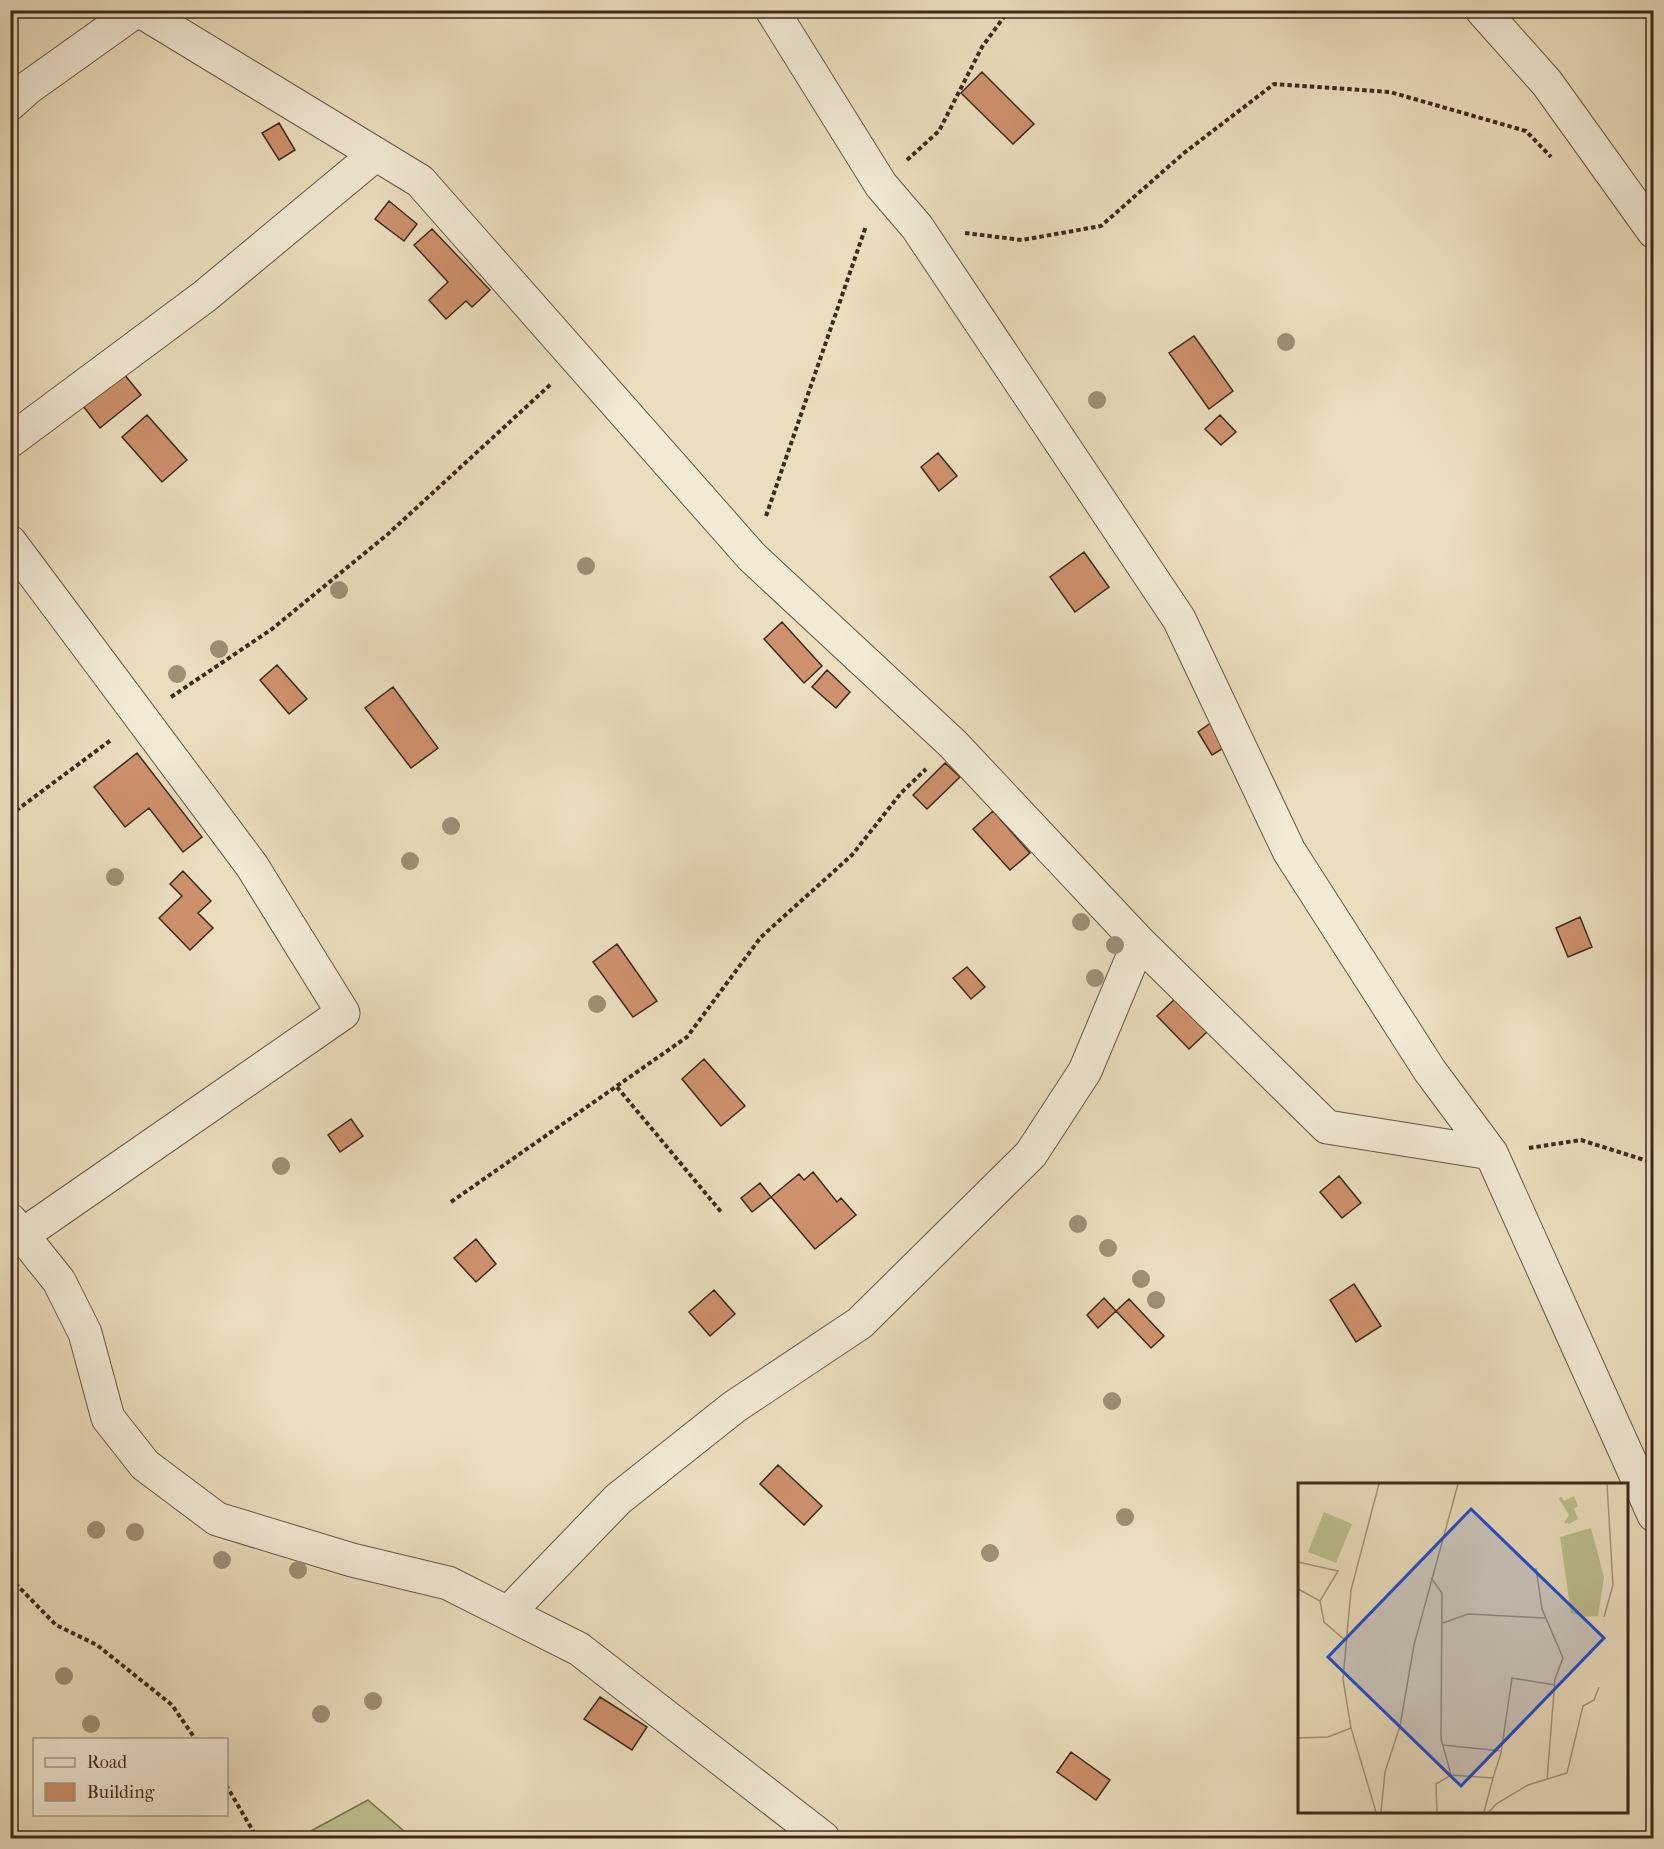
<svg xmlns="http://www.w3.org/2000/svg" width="1664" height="1849" font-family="'IM FELL French Canon',serif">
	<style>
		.green { fill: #bcc08e; stroke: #7e7554; stroke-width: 1.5 }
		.building { fill: #cd916d; stroke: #3f2a1b; stroke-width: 1.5 }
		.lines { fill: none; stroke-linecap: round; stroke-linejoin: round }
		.minor-casing { stroke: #6a5744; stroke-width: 35 }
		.path { stroke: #3f2a1b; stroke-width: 4; stroke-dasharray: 4.5 3; stroke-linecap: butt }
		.minor { stroke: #f2ead5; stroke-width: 33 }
		.tree { fill: #9d9074 }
		.inset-road { fill: none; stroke: #a6967d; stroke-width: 1.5 }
		.view { fill: #1d4ed8; fill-opacity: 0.15; stroke: #1d4ed8; stroke-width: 3 }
		.inset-edge { fill: none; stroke: #3f2a1b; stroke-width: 3 }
	</style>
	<rect width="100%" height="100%" fill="#ebdebe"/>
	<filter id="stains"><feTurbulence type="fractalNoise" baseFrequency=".00333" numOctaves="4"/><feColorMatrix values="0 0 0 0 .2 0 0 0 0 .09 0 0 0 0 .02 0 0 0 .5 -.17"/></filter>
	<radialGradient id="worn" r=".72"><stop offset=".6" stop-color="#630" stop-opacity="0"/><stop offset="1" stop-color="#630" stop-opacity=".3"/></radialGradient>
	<path class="green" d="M368 1800 412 1838H298Z"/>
	<path class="building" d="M982 72 1034 124 1013 144 961 93Z
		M279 123 295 150 279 160 262 133Z
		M389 201 417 224 404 241 375 219Z
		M432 229 490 290 472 307 466 301 446 319 429 300 448 282 414 245Z
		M1194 336 1233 391 1209 409 1169 353Z
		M124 374 141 395 100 428 83 406Z
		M147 415 187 460 162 482 122 437Z
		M1220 415 1236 432 1221 445 1205 429Z
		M938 453 957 476 939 491 921 467Z
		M1084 552 1109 587 1075 612 1050 577Z
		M782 622 822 666 804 683 764 639Z
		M277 665 307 699 289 714 260 680Z
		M827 670 850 692 836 708 812 687Z
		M393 687 438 748 411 768 365 708Z
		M1212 722 1227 746 1212 755 1198 732Z
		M137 753 202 837 183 852 149 808 125 827 94 787Z
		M945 763 960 777 927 809 913 795Z
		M993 811 1030 853 1010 870 973 829Z
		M183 871 211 901 198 913 213 928 190 950 159 918 182 896 170 884Z
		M1580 917 1592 947 1568 957 1556 928Z
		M617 944 657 1001 633 1017 593 962Z
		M967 967 985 987 971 999 953 978Z
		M1178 996 1210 1029 1189 1049 1157 1016Z
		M704 1059 745 1106 721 1126 682 1079Z
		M351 1119 363 1136 340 1152 328 1135Z
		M813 1172 837 1202 841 1198 856 1215 815 1249 771 1197 799 1174 804 1180Z
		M1339 1176 1361 1203 1342 1218 1320 1192Z
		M760 1183 771 1197 752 1212 741 1198Z
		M476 1239 496 1264 476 1282 454 1258Z
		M1354 1284 1381 1326 1356 1342 1330 1300Z
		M714 1290 735 1314 710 1336 689 1312Z
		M1104 1298 1116 1311 1098 1328 1087 1315Z
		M1129 1299 1164 1336 1151 1348 1116 1311Z
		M778 1465 822 1506 804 1525 760 1484Z
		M600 1697 647 1727 632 1750 584 1719Z
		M1071 1752 1110 1780 1096 1800 1057 1772Z"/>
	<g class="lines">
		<defs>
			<path id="minor" d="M139 10 420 181 752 557 953 744 1139 942 1327 1127 1491 1153
				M772 10 881 185 917 227 1179 619 1289 851 1430 1071 1491 1153 1654 1515
				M1482 10 1547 83 1654 232
				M10 104 29 87 137 10
				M10 441 205 296 376 154
				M10 542 252 866 343 1013 24 1234
				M10 1220 59 1281 85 1333 108 1418 145 1465 217 1519 352 1560 448 1583 579 1649 823 1838
				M508 1613 618 1499 734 1407 860 1323 1031 1154 1085 1071 1139 942"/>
		</defs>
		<use href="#minor" class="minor-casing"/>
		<path class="path" d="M907 160 939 131 982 47 1009 10
			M965 233 1022 240 1101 226 1184 153 1274 84 1390 92 1526 131 1551 157
			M766 516 866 226
			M171 697 272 629 388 534 551 384
			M10 815 111 740
			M617 1087 722 1213
			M1529 1148 1581 1140 1654 1163
			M451 1202 687 1037 761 937 852 855 901 793 926 769
			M10 1578 56 1625 97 1645 172 1705 196 1740
			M226 1785 253 1831 248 1838
			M10 1836 12 1838"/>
		<use href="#minor" class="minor"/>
	</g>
	<g class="tree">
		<circle cx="1286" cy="342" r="9"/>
		<circle cx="1097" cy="400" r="9"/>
		<circle cx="586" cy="566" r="9"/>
		<circle cx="339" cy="590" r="9"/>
		<circle cx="219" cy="649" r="9"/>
		<circle cx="177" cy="674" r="9"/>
		<circle cx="451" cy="826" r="9"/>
		<circle cx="410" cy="861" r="9"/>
		<circle cx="115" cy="877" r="9"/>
		<circle cx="1081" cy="922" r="9"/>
		<circle cx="1115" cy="945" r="9"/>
		<circle cx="1095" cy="978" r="9"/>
		<circle cx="597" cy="1004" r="9"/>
		<circle cx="281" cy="1166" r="9"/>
		<circle cx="1078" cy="1224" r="9"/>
		<circle cx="1108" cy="1248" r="9"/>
		<circle cx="1141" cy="1279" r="9"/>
		<circle cx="1156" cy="1300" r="9"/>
		<circle cx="1112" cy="1401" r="9"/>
		<circle cx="1125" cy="1517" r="9"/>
		<circle cx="96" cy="1530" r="9"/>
		<circle cx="135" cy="1532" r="9"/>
		<circle cx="990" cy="1553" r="9"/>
		<circle cx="222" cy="1560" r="9"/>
		<circle cx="298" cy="1570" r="9"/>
		<circle cx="64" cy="1676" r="9"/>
		<circle cx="373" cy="1701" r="9"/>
		<circle cx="321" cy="1714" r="9"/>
		<circle cx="91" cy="1724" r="9"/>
	</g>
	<g transform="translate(1298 1483)">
		<rect width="330" height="330" fill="#ebdebe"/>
		<path d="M263 13 266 18 276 13 280 23 276 26 280 36 271 41 266 40 271 32 261 16ZM26 29 54 41 38 80 10 69ZM293 45 306 94 300 133 286 134 273 130 262 54Z" fill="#bcc08e"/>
		<path class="inset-road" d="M0 79 40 88 22 118M238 85 244 126 265 175 257 196 249 297M133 95 144 110 143 256 153 292 195 295 203 270 214 195 257 202M0 106 22 118 26 139 48 158M306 134 315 102 309 1M145 140 170 131 247 135M0 255 30 254 53 245M145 262 203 268M78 329 53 245 45 196 53 107 81 1M83 329 87 289 102 243 116 162 160 1M139 329 138 301 153 292M186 329 195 295M191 329 198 321 230 302 269 290 285 223 296 217 301 204"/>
		<path class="view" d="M173 26 306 155 163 303 30 174Z"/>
		<rect width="330" height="330" class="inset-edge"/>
	</g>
	<rect width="1664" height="1849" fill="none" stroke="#ebdebe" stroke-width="36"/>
	<rect x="12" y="12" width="1640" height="1825" fill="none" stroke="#3f2a1b" stroke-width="3"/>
	<rect x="18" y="18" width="1628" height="1813" fill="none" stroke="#3f2a1b" stroke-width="1.5"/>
	<rect x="33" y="1738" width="195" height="78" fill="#f2ead5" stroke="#aa9d8b" stroke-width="1.5"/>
	<rect x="45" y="1758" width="30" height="9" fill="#f2ead5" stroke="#aa9d8b" stroke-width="1.5"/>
	<text x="87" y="1768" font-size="18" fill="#3f2a1b">Road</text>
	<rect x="45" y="1783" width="30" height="18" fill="#cd916d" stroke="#aa9d8b" stroke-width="1.5"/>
	<text x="87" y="1798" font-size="18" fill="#3f2a1b">Building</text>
	<rect width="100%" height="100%" filter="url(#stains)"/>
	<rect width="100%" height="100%" fill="url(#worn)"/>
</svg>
